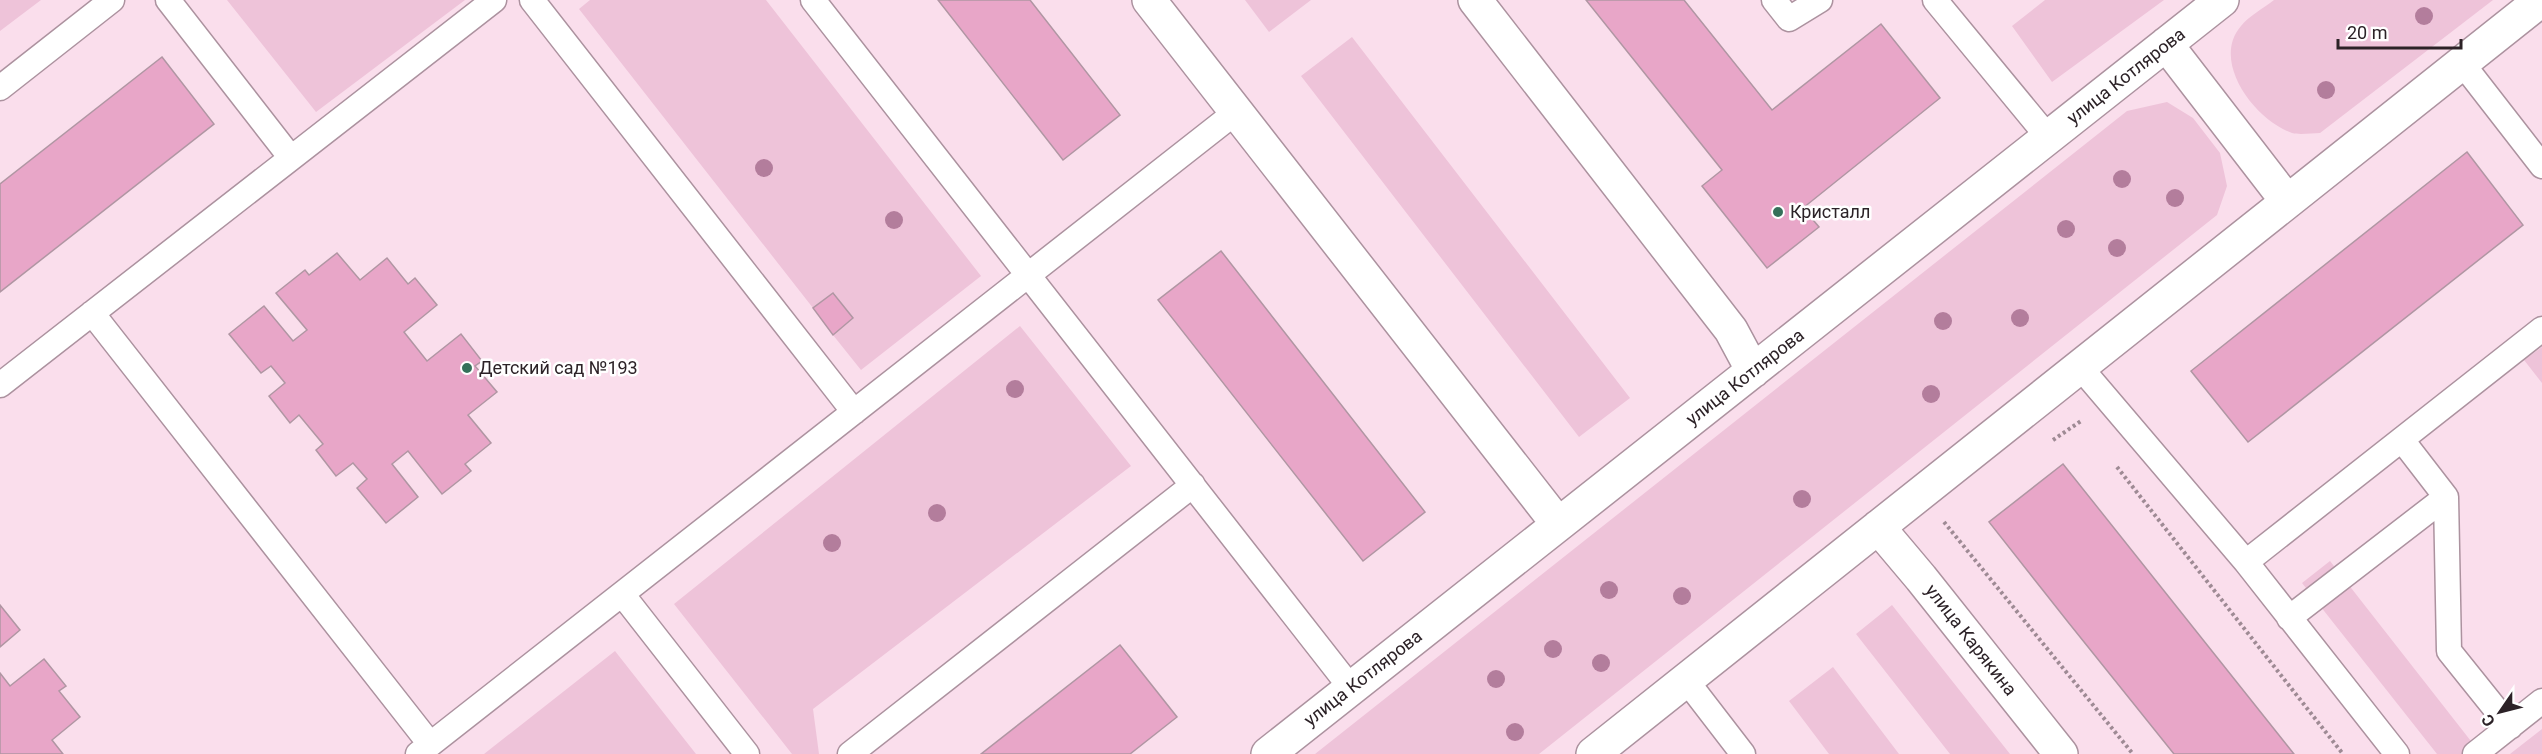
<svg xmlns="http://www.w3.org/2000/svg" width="2542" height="754" font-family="Roboto,sans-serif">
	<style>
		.green { fill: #eec3d9 }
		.building { fill: #e8a6c8; stroke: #b096a3; stroke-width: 1.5 }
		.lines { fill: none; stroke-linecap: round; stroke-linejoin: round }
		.service-casing { stroke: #ac929f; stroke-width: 27 }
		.minor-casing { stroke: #ac929f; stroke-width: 36 }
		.path { stroke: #9e8a94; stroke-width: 4; stroke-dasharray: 3 3; stroke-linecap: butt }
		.service { stroke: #fff; stroke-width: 24 }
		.minor { stroke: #fff; stroke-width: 33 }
		.tree { fill: #b37d9c }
		.poi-dot { fill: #35705a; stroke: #fff; stroke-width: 2 }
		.labels { text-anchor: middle; stroke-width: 5; stroke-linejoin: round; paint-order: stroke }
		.street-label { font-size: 18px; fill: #2c2227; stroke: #fff }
		.poi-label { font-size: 18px; fill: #2c2227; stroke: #fff; text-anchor: start }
	</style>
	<rect width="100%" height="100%" fill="#fadeec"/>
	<path class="green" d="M0 0H41L0 31Z
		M227 0H465L316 112Z
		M590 0H766L981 276 861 370 833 335 853 318 834 293 813 308 579 9Z
		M1245 0H1311L1269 32Z
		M2045 0H2164L2052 82 2012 26Z
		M2274 0H2493L2320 133C2312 133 2300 135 2292 133 2256 121 2210 62 2241 26 2249 16 2264 8 2274 0Z
		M1352 37 1630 398 1579 437 1301 76Z
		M2167 102 2193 118 2220 153 2227 186 2217 215 1539 754H1315L2127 111Z
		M1020 326 1131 466 813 709 819 754H792L674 604Z
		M2542 347V383L2524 360Z
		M2330 561 2474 745 2462 754H2437L2302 583Z
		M1892 605 2010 754H1950L1856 634Z
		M615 651 696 754H484Z
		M1833 667 1899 754H1829L1789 701Z
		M2542 729V754H2510Z"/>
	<path class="building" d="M938 0H1030L1120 115 1063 160Z
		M1586 0H1684L1772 110 1881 24 1940 98 1803 208 1819 227 1767 268 1702 186 1722 170Z
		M162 57 214 124 0 292V184Z
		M2467 152 2523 225 2248 442 2191 371Z
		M1221 251 1425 512 1363 561 1158 300Z
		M337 253 360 280 387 258 408 284 415 278 437 305 404 332 427 361 461 334 482 361 475 366 497 392 468 415 491 443 465 464 471 471 442 494 408 451 392 464 418 497 386 523 357 488 367 479 353 463 336 476 316 450 323 444 299 415 290 423 269 396 285 383 271 366 261 373 229 334 264 306 293 341 307 330 276 293 305 270 309 275Z
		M833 293 853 318 833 335 813 308Z
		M2063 464 2294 754H2174L2068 622 1989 522Z
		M0 605 20 630 0 647Z
		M1120 645 1177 717 1130 754H981Z
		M44 659 66 686 59 691 80 717 52 740 63 754H0V673L10 686Z"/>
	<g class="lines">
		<defs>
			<path id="service" d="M168 0 291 158
				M532 0 854 412
				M813 0 1351 688
				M1774 0 1789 19 1820 0
				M1935 0 2048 137
				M2462 63 2542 166
				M0 88 112 0
				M92 313 430 744
				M2080 367 2246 562 2397 754
				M0 385 494 0
				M2402 440 2446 497 2449 651 2510 727
				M2246 562 2542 329
				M622 594 747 754
				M2289 618 2446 497
				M1686 680 1743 754
				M418 754 1236 112
				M850 754 1193 485
				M2475 754 2542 701"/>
			<path id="minor" d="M1149 0 1558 524
				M1475 0 1731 330 1753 371
				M2166 44 2287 201
				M1878 527 1921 578 2061 754
				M1268 754 2222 0
				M1593 754 2541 0"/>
		</defs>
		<use href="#service" class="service-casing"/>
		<use href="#minor" class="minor-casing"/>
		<path class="path" d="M2053 440 2081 421
			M2117 467 2343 754
			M1944 522 2133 754"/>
		<use href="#service" class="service"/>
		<use href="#minor" class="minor"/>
	</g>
	<g class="tree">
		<circle cx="2424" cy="16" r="9"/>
		<circle cx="2326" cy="90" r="9"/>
		<circle cx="764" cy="168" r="9"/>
		<circle cx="2122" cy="179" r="9"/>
		<circle cx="2175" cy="198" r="9"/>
		<circle cx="894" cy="220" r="9"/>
		<circle cx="2066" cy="229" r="9"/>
		<circle cx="2117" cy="248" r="9"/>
		<circle cx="2020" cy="318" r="9"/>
		<circle cx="1943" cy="321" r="9"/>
		<circle cx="1015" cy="389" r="9"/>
		<circle cx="1931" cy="394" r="9"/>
		<circle cx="1802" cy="499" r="9"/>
		<circle cx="937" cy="513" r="9"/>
		<circle cx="832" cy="543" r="9"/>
		<circle cx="1609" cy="590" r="9"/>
		<circle cx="1682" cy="596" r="9"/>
		<circle cx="1553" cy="649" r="9"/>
		<circle cx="1601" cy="663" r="9"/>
		<circle cx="1496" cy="679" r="9"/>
		<circle cx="1515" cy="732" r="9"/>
	</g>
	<g class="poi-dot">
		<circle cx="1778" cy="212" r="6"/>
		<circle cx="467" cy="368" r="6"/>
	</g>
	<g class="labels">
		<g class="street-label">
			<text transform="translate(2126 76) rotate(-38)" y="6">улица Котлярова</text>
			<text transform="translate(1745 377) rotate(-38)" y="6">улица Котлярова</text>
			<text transform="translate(1971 640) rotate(52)" y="6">улица Карякина</text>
			<text transform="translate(1363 678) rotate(-38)" y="6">улица Котлярова</text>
		</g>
		<g class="poi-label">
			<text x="1790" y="218">Кристалл</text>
			<text x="479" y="374">Детский сад №193</text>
		</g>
	</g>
	<g transform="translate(2500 712) rotate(235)" stroke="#ffffff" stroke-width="4.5" paint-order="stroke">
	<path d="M0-4.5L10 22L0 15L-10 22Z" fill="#2c2227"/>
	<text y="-9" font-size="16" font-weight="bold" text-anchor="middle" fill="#2c2227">С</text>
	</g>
	<path d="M2338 39v9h123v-9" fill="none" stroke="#2c2227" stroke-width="3"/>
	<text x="2347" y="39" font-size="18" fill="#2c2227" stroke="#ffffff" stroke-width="4.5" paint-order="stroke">20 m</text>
</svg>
